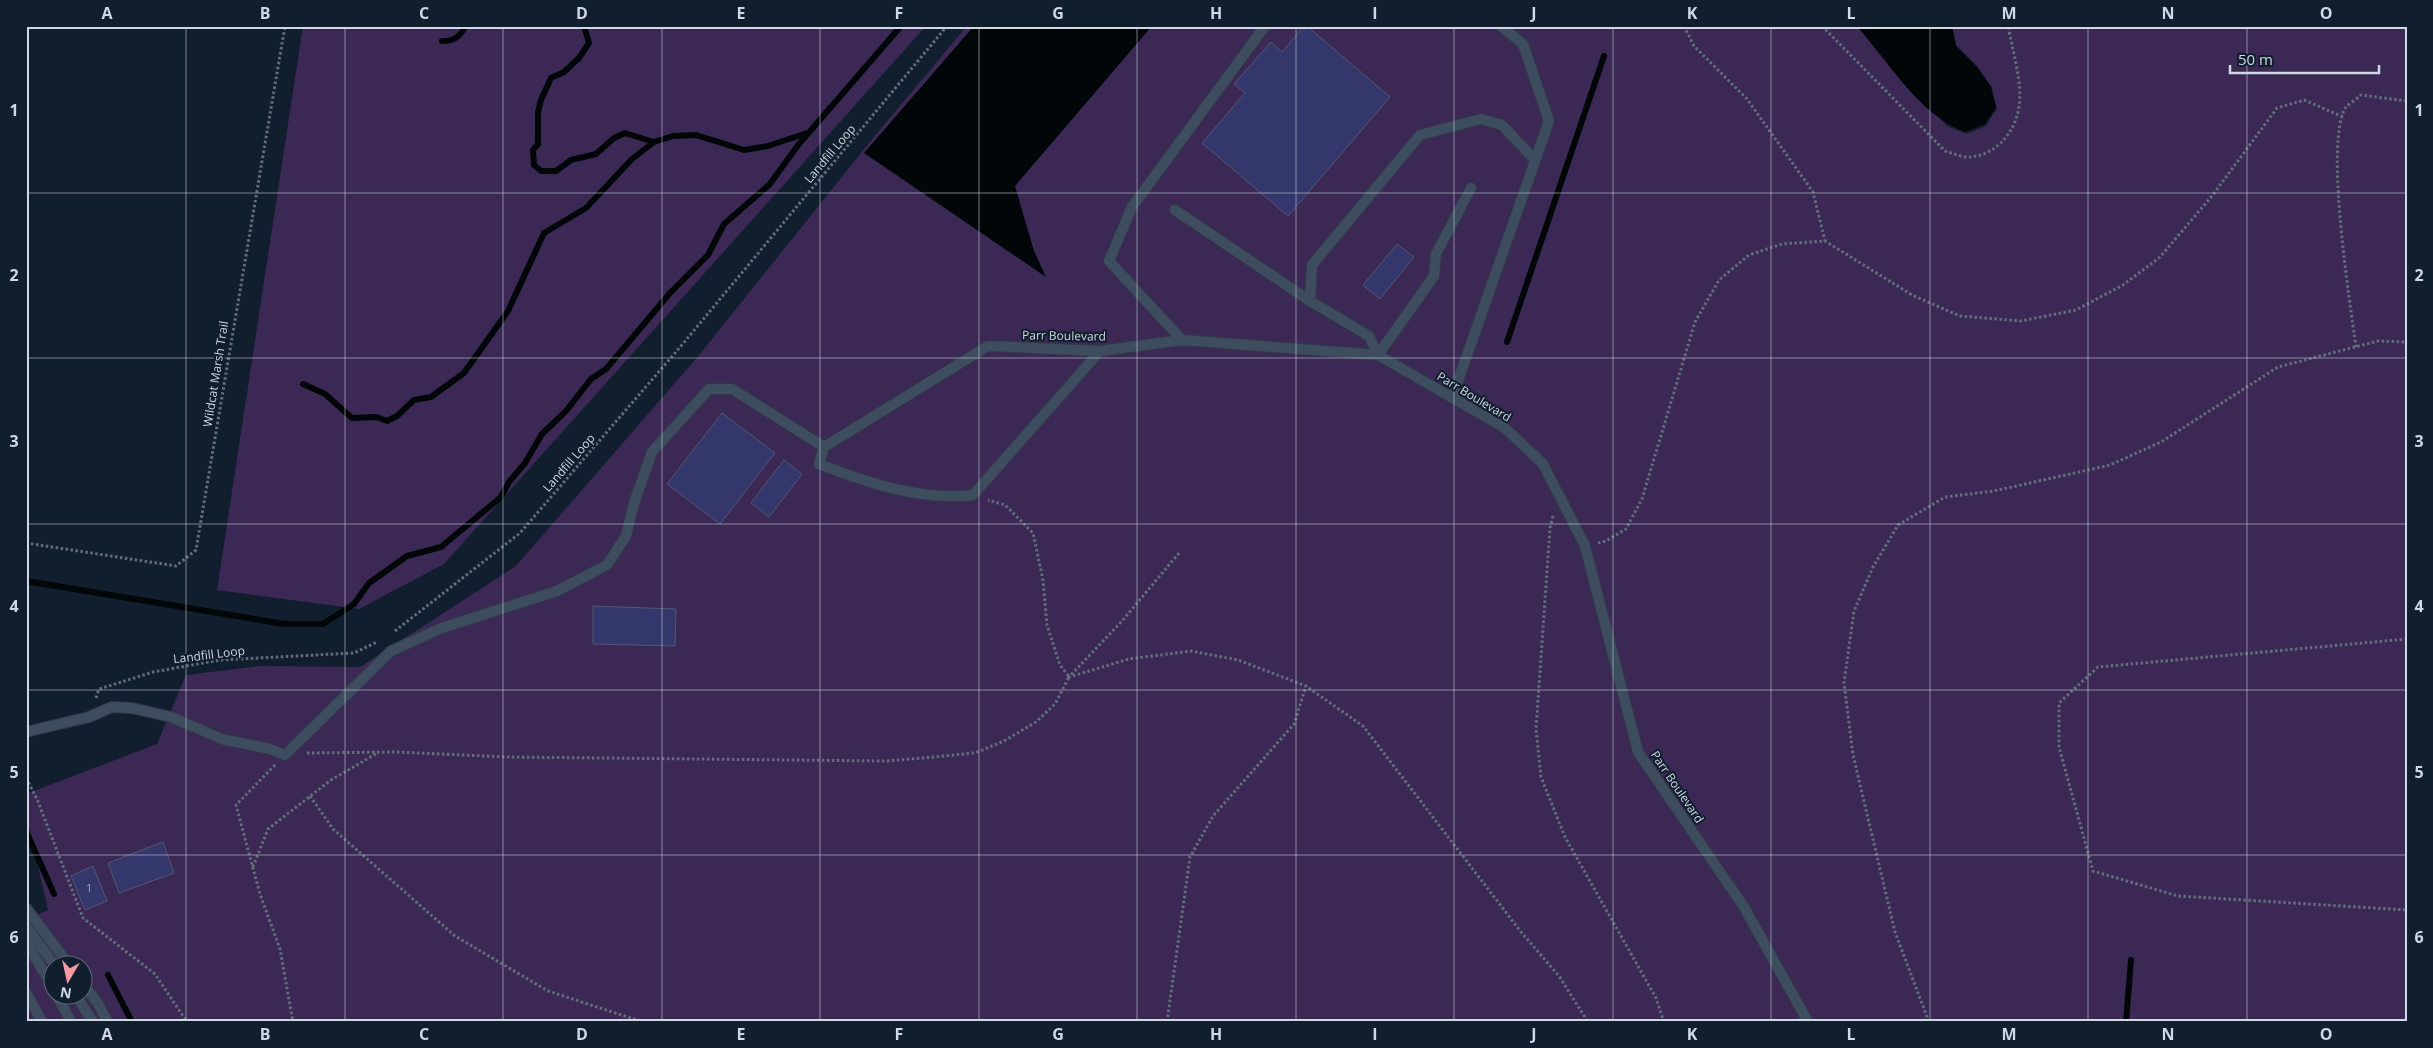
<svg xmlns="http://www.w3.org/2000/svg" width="2433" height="1048" font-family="'Open Sans',sans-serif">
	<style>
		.green { fill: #3b2854; fill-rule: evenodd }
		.water { fill: #010708 }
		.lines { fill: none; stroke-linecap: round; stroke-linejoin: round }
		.stream { stroke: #010708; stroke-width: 6 }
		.building { fill: #33376b; stroke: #54576e }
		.service-casing { stroke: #323a47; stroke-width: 12 }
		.path { stroke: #626e7b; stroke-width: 3; stroke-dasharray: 2.5 2.5; stroke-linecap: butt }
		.service { stroke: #3d4c5f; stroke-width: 10 }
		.grid { fill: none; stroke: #cfd8e3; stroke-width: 1; stroke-opacity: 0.55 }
		.labels { text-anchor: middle; stroke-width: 4; stroke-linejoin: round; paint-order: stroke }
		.number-label { font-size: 10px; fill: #a8b0c5 }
		.street-label { font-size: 12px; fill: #cfd8e3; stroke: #111e2e }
		.neatline { fill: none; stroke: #cfd8e3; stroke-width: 2 }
		.grid-label { font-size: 16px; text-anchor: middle; font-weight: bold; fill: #cfd8e3 }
	</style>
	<rect width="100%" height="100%" fill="#111e2e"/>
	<path class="green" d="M303 26H926L444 564 359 609 217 590Z
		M967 26H1857L1882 57 1947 126 1967 134 1986 126 1997 108 1991 86 1977 66 1956 45 1952 26H2407V1022H26V920L48 910 26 814V794L157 744 186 675 260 666 360 667 516 566 700 354 873 138ZM52 966H82V996H52Z"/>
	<path class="water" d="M974 26H1152L1015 186 1034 251 1046 277 864 153Z
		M1857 26H1952L1956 46 1978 68 1991 87 1996 108 1984 125 1965 132C1919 115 1889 62 1857 26Z"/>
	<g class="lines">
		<path class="stream" d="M584 26 589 43 579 58 564 72 551 78 541 100 538 112V144L533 150 534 165 541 171H556L571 160 596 154 614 138 625 133 654 142
			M442 41C455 41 459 37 466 26
			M1507 342 1604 56
			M303 384 325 394 352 418 376 417 387 421 397 416 414 400 431 397 464 373 508 311 544 233 586 208 632 159 654 142 673 136 696 135 744 150 768 146 807 133
			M26 581 284 624H323L354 604 369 583 407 556 441 547 501 497 509 482 525 463 542 434 566 411 591 379 606 369 670 293 708 255 724 224 769 185 799 144 901 26
			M26 831 54 894
			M108 975 132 1022
			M2126 1022 2131 960"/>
	</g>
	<path class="building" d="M1304 26H1307L1390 97 1288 216 1202 143 1245 93 1234 84 1271 42 1282 52Z
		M1397 244 1414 257 1380 299 1363 285Z
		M722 413 775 453 720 524 667 484Z
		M784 460 802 474 769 517 751 503Z
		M593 606 676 609 675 646 593 644Z
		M163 842 174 873 119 893 108 863Z
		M93 866 107 901 85 910 71 876Z"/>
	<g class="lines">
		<defs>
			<path id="service" d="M1175 210 1310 301
				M1182 340 1109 261 1132 207 1265 26
				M1378 355 1369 336 1310 301 1312 265 1420 135 1481 119 1502 125 1535 160
				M1378 355 1434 276 1436 254 1471 188
				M1452 398 1549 121 1523 44 1501 26
				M824 447 988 346 1100 351 1182 340 1378 355 1505 428 1543 464 1585 546 1638 752 1744 907 1808 1022
				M824 447 819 464C868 483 920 501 973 495L1100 351
				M26 732 89 717 112 707 132 708 171 717 222 739 270 749 285 755 391 651 442 628 557 591 607 565 626 536 634 503 652 452 709 389H732L824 447
				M26 908 70 966
				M26 926 55 966
				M26 942 52 986
				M82 983 97 1002 108 1022
				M26 992 42 1022
				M57 996 71 1022
				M76 996 93 1022"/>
		</defs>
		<use href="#service" class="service-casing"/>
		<path class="path" d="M1684 26 1694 46 1747 99 1813 192 1825 241
			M1822 26 1945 151C1952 153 1963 158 1970 157 1997 155 2016 131 2019 106 2023 86 2012 47 2008 26
			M2356 347C2350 303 2324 139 2346 107 2350 103 2357 99 2361 95L2407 101
			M1553 516 1550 528 1536 729 1541 777 1565 837 1656 998 1664 1022
			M26 543 176 566 196 550 285 26
			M1598 543 1606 541 1626 529 1642 499 1695 322 1719 280 1749 255 1782 244 1825 241 1912 295 1960 316 2021 321 2076 310 2123 285 2160 257 2212 196 2277 108 2304 100 2343 117
			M1179 553 1122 621 1069 677 1129 659 1191 651 1238 660 1306 686 1363 726 1521 932 1559 976 1588 1022
			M395 631 520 533 681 346 947 26
			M2407 639 2098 667 2059 703V747L2093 871 2178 896 2407 910
			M96 698 99 689 153 672 220 660 354 653 377 642
			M307 753 396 752 508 757 886 761 934 757 975 753 1004 741 1036 722 1055 704 1069 677 1060 665 1047 625 1043 580 1033 533 1005 505 988 500
			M275 765 236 805 260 894 280 949 293 1022
			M26 778 37 799 83 918 155 974 187 1022
			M310 796 333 829 455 936 548 991 643 1022
			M253 867 268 829 331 780 379 752
			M1167 1022 1190 857 1213 816 1294 724 1306 686
			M1929 1022 1895 932 1853 755 1844 683 1854 611 1873 567 1898 525 1945 497 1994 491 2110 465 2161 442 2278 367 2378 341 2407 342"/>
		<use href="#service" class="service"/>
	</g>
	<path class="grid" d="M186 26V1022M345 26V1022M503 26V1022M662 26V1022M820 26V1022M979 26V1022M1137 26V1022M1296 26V1022M1454 26V1022M1613 26V1022M1771 26V1022M1930 26V1022M2088 26V1022M2247 26V1022M26 193H2407M26 358H2407M26 524H2407M26 690H2407M26 855H2407"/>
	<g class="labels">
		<g class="number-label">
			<text x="89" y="892">1</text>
		</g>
		<g class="street-label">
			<text transform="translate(830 154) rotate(-50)" y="4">Landfill Loop</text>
			<text transform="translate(1064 336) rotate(1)" y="4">Parr Boulevard</text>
			<text transform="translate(216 374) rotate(-81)" y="4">Wildcat Marsh Trail</text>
			<text transform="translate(1474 397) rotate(31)" y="4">Parr Boulevard</text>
			<text transform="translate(569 463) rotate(-49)" y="4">Landfill Loop</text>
			<text transform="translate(209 655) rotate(-7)" y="4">Landfill Loop</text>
			<text transform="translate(1677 787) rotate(56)" y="4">Parr Boulevard</text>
		</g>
	</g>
	<rect width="2433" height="1048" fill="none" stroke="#111e2e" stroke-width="55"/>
	<g transform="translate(68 980) rotate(189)"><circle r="24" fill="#111e2e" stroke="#5d6876"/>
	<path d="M0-4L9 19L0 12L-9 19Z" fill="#f49aa1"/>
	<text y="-8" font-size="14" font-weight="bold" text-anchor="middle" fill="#cfd8e3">N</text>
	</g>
	<path d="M2230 65v8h149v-8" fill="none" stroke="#cfd8e3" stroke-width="2.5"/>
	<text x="2238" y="65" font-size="15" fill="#cfd8e3" stroke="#111e2e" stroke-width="4" paint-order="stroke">50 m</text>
	<rect x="28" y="28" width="2378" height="992" class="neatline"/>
	<g class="grid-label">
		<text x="107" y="19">A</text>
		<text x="265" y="19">B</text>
		<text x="424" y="19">C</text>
		<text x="582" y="19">D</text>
		<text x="741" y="19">E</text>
		<text x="899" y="19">F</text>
		<text x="1058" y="19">G</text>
		<text x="1216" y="19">H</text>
		<text x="1375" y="19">I</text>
		<text x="1534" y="19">J</text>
		<text x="1692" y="19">K</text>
		<text x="1851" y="19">L</text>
		<text x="2009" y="19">M</text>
		<text x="2168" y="19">N</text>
		<text x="2326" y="19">O</text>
		<text x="14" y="116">1</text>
		<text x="2419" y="116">1</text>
		<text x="14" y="281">2</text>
		<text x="2419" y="281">2</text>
		<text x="14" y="447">3</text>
		<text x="2419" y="447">3</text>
		<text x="14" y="612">4</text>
		<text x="2419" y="612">4</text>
		<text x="14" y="778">5</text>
		<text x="2419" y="778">5</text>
		<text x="14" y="943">6</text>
		<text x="2419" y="943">6</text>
		<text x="107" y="1040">A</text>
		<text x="265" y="1040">B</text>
		<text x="424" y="1040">C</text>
		<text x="582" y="1040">D</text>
		<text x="741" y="1040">E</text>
		<text x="899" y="1040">F</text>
		<text x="1058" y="1040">G</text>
		<text x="1216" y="1040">H</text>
		<text x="1375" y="1040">I</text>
		<text x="1534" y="1040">J</text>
		<text x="1692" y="1040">K</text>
		<text x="1851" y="1040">L</text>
		<text x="2009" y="1040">M</text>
		<text x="2168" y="1040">N</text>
		<text x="2326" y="1040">O</text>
	</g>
</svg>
